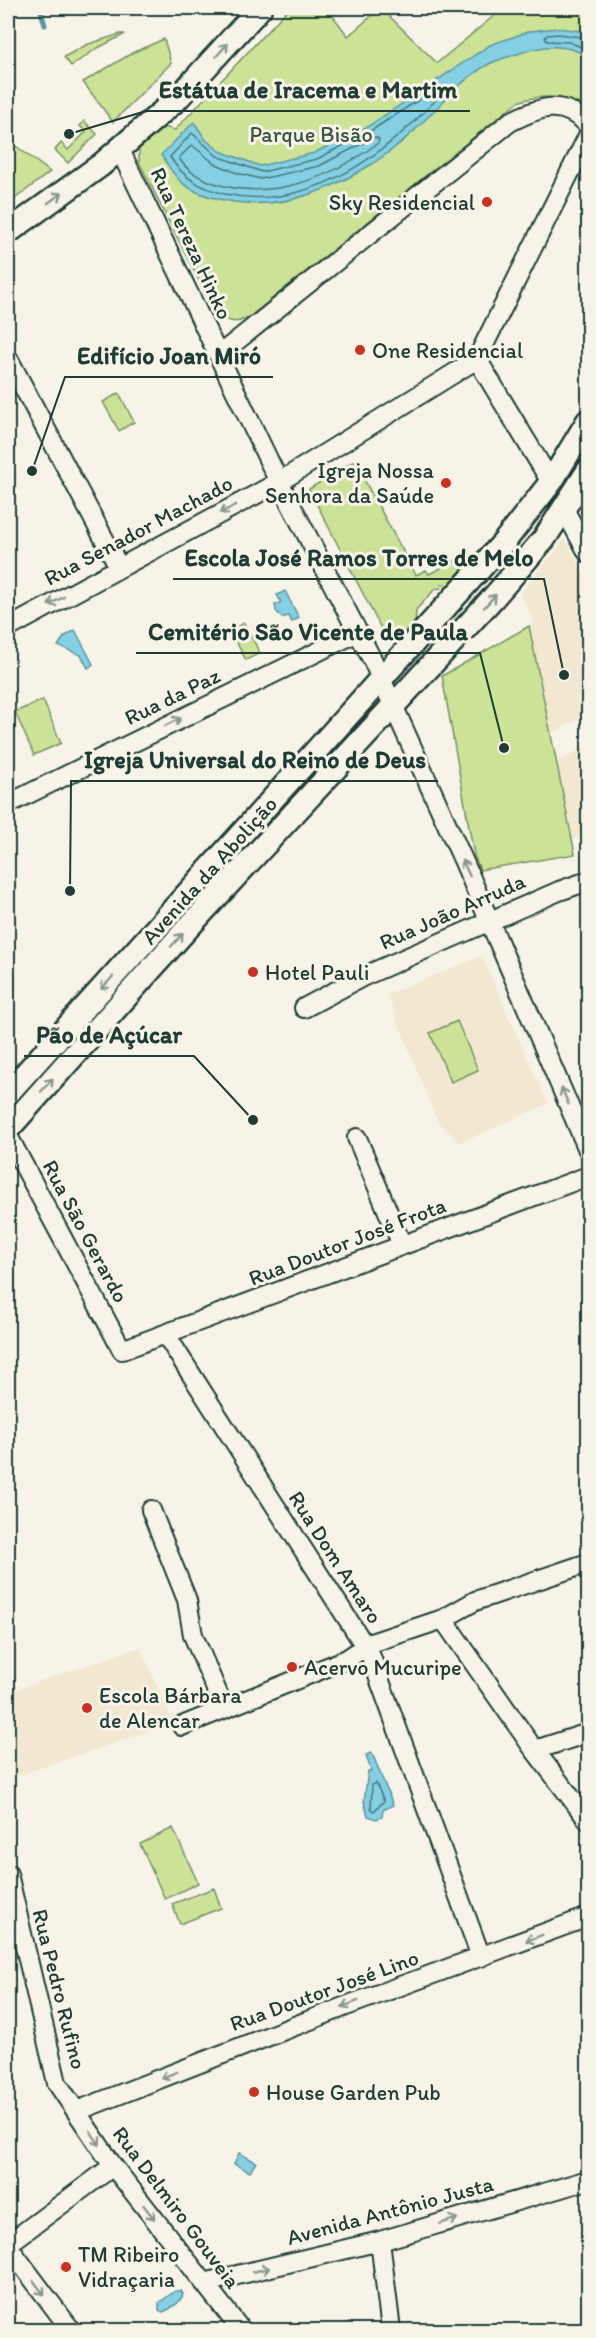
<svg xmlns="http://www.w3.org/2000/svg" width="596" height="2338" font-family="Itim,sans-serif">
	<style>
		.built { fill: #f2e8d1 }
		.green { fill: #cbe297; stroke: #759066; stroke-width: 1.5 }
		.water { fill: #84cfe4; stroke: #5c959e; stroke-width: 1.5 }
		.lines { fill: none; stroke-linecap: round; stroke-linejoin: round }
		.shore { stroke: #47777a; stroke-width: 1.5 }
		.stream { stroke: #5c959e; stroke-width: 5 }
		.minor-casing { stroke: #1f3d34; stroke-width: 22 }
		.major-casing { stroke: #1f3d34; stroke-width: 27 }
		.minor { stroke: #f7f3e8; stroke-width: 18 }
		.major { stroke: #f7f3e8; stroke-width: 22 }
		.oneway { stroke: #8b988e }
		.poi-dot { fill: #c8321e; stroke: #f7f3e8; stroke-width: 2 }
		.labels { text-anchor: middle; stroke-width: 6; stroke-linejoin: round; paint-order: stroke }
		.park-label { font-size: 22px; fill: #395643; stroke: #f7f3e8 }
		.poi-label { font-size: 22px; fill: #1f3d34; stroke: #f7f3e8; text-anchor: start }
		.street-label { font-size: 22px; fill: #1f3d34; stroke: #f7f3e8 }
		.leader { fill: none; stroke: #1f3d34; stroke-width: 2 }
		.callout-dot { fill: #1f3d34; stroke: #f7f3e8; stroke-width: 2 }
		.callout-label { font-size: 24px; text-anchor: middle; font-weight: bold; fill: #1f3d34; stroke: #f7f3e8; stroke-width: 6; stroke-linejoin: round; paint-order: stroke }
	</style>
	<rect width="100%" height="100%" fill="#f7f3e8"/>
	<filter id="ink" filterUnits="userSpaceOnUse"><feTurbulence type="fractalNoise" baseFrequency=".0167" numOctaves="2"/><feDisplacementMap in="SourceGraphic" scale="12" xChannelSelector="R" yChannelSelector="G"/><feConvolveMatrix kernelMatrix="1 2 1 2 8 2 1 2 1" color-interpolation-filters="sRGB"/></filter>
	<g filter="url(#ink)">
		<path class="built" d="M565 539 588 581V714L551 734 529 626 534 622 520 594Z
			M588 745V832L572 840 557 763Z
			M482 956 548 1104 460 1143 437 1121 387 994Z
			M140 1647 174 1723 8 1779V1692Z"/>
		<path class="green" d="M289 8H327L348 36 381 8 437 63 495 15 489 8H588V108C565 97 543 93 518 102L249 317C236 325 226 322 215 312L139 162V146L160 126 175 130Z
			M120 34H125L96 49 71 66 64 57 86 45Z
			M164 39 171 63 113 122 83 82 134 52Z
			M84 121 97 134 68 163 55 150 61 143 68 150 86 132 80 126Z
			M16 146 50 172 8 204V159Z
			M119 393 134 422 119 431 103 402Z
			M354 461 416 575 426 570 429 574 465 556 472 564 455 585H442L441 588 435 589 416 610 415 625 388 642 309 489Z
			M244 623 260 653 246 660 230 631Z
			M529 626 575 854 480 870 474 855 442 676Z
			M43 700 61 743 34 755 15 712Z
			M457 1021 478 1070 451 1082 430 1033Z
			M173 1828 198 1883 165 1899 140 1844Z
			M214 1888 221 1908 180 1924 172 1904Z"/>
		<path class="water" d="M558 28 588 32V57C569 44 545 45 523 52 512 56 499 59 489 64 463 78 444 101 424 121 409 137 390 152 372 164 334 188 289 207 244 203 223 201 195 195 180 181 173 174 167 164 161 155L194 122 206 140 220 151 260 166 314 153 367 127 490 45 530 31Z
			M285 591 299 618 292 622 288 616 282 618 276 611 275 605 281 602 277 595Z
			M75 630 93 664 88 668 81 655 58 646 64 637Z
			M372 1753 393 1805 383 1810 382 1817 376 1819 368 1816 364 1802 368 1771H371L366 1755Z
			M239 2153 256 2162 250 2172 234 2164Z
			M175 2291H181L183 2294C181 2302 171 2309 163 2312L159 2311V2303Z"/>
		<g class="lines">
			<path class="shore" d="M588 38 558 34 547 35 545 38 547 41 569 42 588 50
				M440 86 444 87V91C390 151 312 213 225 194 201 188 183 178 170 157L192 133 217 156 262 172 317 159 369 132Z
				M375 137 379 139 378 143C331 178 269 203 211 182 197 176 187 171 179 158L192 145 214 163 237 173 261 179 319 166Z
				M376 1783 384 1801 374 1811 371 1809 372 1785Z"/>
			<path class="stream" d="M40 8 45 25"/>
			<defs>
				<path id="minor" d="M120 150 279 482 373 661 464 862 588 1150
					M219 355 510 122C539 107 563 98 588 125
					M8 358 119 567
					M477 359 551 482
					M564 509 588 553
					M8 628 279 482 477 359 588 136
					M8 804 358 632
					M304 1008 362 977 559 891 588 881
					M8 1136 122 1350 588 1176
					M357 1138 402 1245
					M166 1335 370 1654 481 1957
					M151 1510 187 1600 193 1635 224 1708
					M443 1619 533 1748 588 1820
					M182 1726 347 1659 371 1643 443 1619 475 1601 588 1563
					M535 1750 588 1733
					M8 1874 57 2083 113 2166 241 2330
					M77 2111 346 2006 588 1917
					M380 2241 391 2330
					M8 2244 113 2166
					M8 2246 71 2330
					M204 2283 380 2241 588 2180"/>
				<path id="major" d="M8 232 101 165 176 100 260 8
					M8 1093 504 542 551 482 588 421
					M8 1129 185 931 493 598 544 539 588 471"/>
			</defs>
			<use href="#minor" class="minor-casing"/>
			<use href="#major" class="major-casing"/>
			<use href="#minor" class="minor"/>
			<use href="#major" class="major"/>
		</g>
		<defs><path id="oneway-shaft" d="M-6 0H5M1.5-3L5.5 0L1.5 3" fill="none" stroke-width="1.6" stroke-linecap="round" stroke-linejoin="round" transform="scale(1.5)"/></defs>
		<g class="oneway">
			<use href="#oneway-shaft" transform="translate(222 50) rotate(-48)"/>
			<use href="#oneway-shaft" transform="translate(55 198) rotate(-36)"/>
			<use href="#oneway-shaft" transform="translate(228 509) rotate(152)"/>
			<use href="#oneway-shaft" transform="translate(56 601) rotate(152)"/>
			<use href="#oneway-shaft" transform="translate(490 601) rotate(-48)"/>
			<use href="#oneway-shaft" transform="translate(173 722) rotate(-26)"/>
			<use href="#oneway-shaft" transform="translate(466 868) rotate(-114)"/>
			<use href="#oneway-shaft" transform="translate(177 940) rotate(-48)"/>
			<use href="#oneway-shaft" transform="translate(107 983) rotate(132)"/>
			<use href="#oneway-shaft" transform="translate(47 1085) rotate(-48)"/>
			<use href="#oneway-shaft" transform="translate(565 1096) rotate(-113)"/>
			<use href="#oneway-shaft" transform="translate(534 1938) rotate(159)"/>
			<use href="#oneway-shaft" transform="translate(350 2004) rotate(160)"/>
			<use href="#oneway-shaft" transform="translate(169 2075) rotate(158)"/>
			<use href="#oneway-shaft" transform="translate(95 2138) rotate(57)"/>
			<use href="#oneway-shaft" transform="translate(149 2212) rotate(52)"/>
			<use href="#oneway-shaft" transform="translate(449 2221) rotate(-17)"/>
			<use href="#oneway-shaft" transform="translate(261 2270) rotate(-13)"/>
			<use href="#oneway-shaft" transform="translate(39 2288) rotate(53)"/>
		</g>
	</g>
	<g class="poi-dot">
		<circle cx="487" cy="202" r="6"/>
		<circle cx="360" cy="350" r="6"/>
		<circle cx="446" cy="483" r="6"/>
		<circle cx="253" cy="972" r="6"/>
		<circle cx="292" cy="1667" r="6"/>
		<circle cx="87" cy="1708" r="6"/>
		<circle cx="254" cy="2092" r="6"/>
		<circle cx="66" cy="2267" r="6"/>
	</g>
	<g class="labels">
		<g class="park-label">
			<text x="311" y="142">Parque Bisão</text>
		</g>
		<g class="poi-label">
			<text x="475" y="210" text-anchor="end">Sky Residencial</text>
			<text x="372" y="358">One Residencial</text>
			<text x="434" y="478" text-anchor="end">Igreja Nossa<tspan x="434" dy="25">Senhora da Saúde</tspan></text>
			<text x="265" y="980">Hotel Pauli</text>
			<text x="304" y="1675">Acervo Mucuripe</text>
			<text x="99" y="1703">Escola Bárbara<tspan x="99" dy="25">de Alencar</tspan></text>
			<text x="266" y="2100">House Garden Pub</text>
			<text x="78" y="2262">TM Ribeiro<tspan x="78" dy="25">Vidraçaria</tspan></text>
		</g>
		<g class="street-label">
			<text transform="translate(192 243) rotate(65)" y="8">Rua Tereza Hinko</text>
			<text transform="translate(138 530) rotate(-28)" y="8">Rua Senador Machado</text>
			<text transform="translate(172 696) rotate(-26)" y="8">Rua da Paz</text>
			<text transform="translate(209 870) rotate(-48)" y="8">Avenida da Abolição</text>
			<text transform="translate(452 911) rotate(-24)" y="8">Rua João Arruda</text>
			<text transform="translate(86 1231) rotate(62)" y="8">Rua São Gerardo</text>
			<text transform="translate(347 1241) rotate(-21)" y="8">Rua Doutor José Frota</text>
			<text transform="translate(336 1557) rotate(57)" y="8">Rua Dom Amaro</text>
			<text transform="translate(60 1989) rotate(76)" y="8">Rua Pedro Rufino</text>
			<text transform="translate(324 1990) rotate(-20)" y="8">Rua Doutor José Lino</text>
			<text transform="translate(177 2207) rotate(53)" y="8">Rua Delmiro Gouveia</text>
			<text transform="translate(390 2210) rotate(-15)" y="8">Avenida Antônio Justa</text>
		</g>
	</g>
	<path class="leader" d="M69 134L146 111H470M32 471L65 377H273M564 675L544 579H173M504 748L480 653H136M70 891L71 781H438M253 1120L194 1056H24"/>
	<g class="callout-dot">
		<circle cx="69" cy="134" r="6"/>
		<circle cx="32" cy="471" r="6"/>
		<circle cx="564" cy="675" r="6"/>
		<circle cx="504" cy="748" r="6"/>
		<circle cx="70" cy="891" r="6"/>
		<circle cx="253" cy="1120" r="6"/>
	</g>
	<g class="callout-label">
		<text x="308" y="98">Estátua de Iracema e Martim</text>
		<text x="169" y="364">Edifício Joan Miró</text>
		<text x="359" y="566">Escola José Ramos Torres de Melo</text>
		<text x="308" y="640">Cemitério São Vicente de Paula</text>
		<text x="255" y="768">Igreja Universal do Reino de Deus</text>
		<text x="109" y="1043">Pão de Açúcar</text>
	</g>
	<rect width="596" height="2338" fill="none" stroke="#f7f3e8" stroke-width="30"/>
	<rect x="15" y="15" width="566" height="2308" fill="none" stroke="#1f3d34" stroke-width="2" filter="url(#ink)"/>
</svg>
